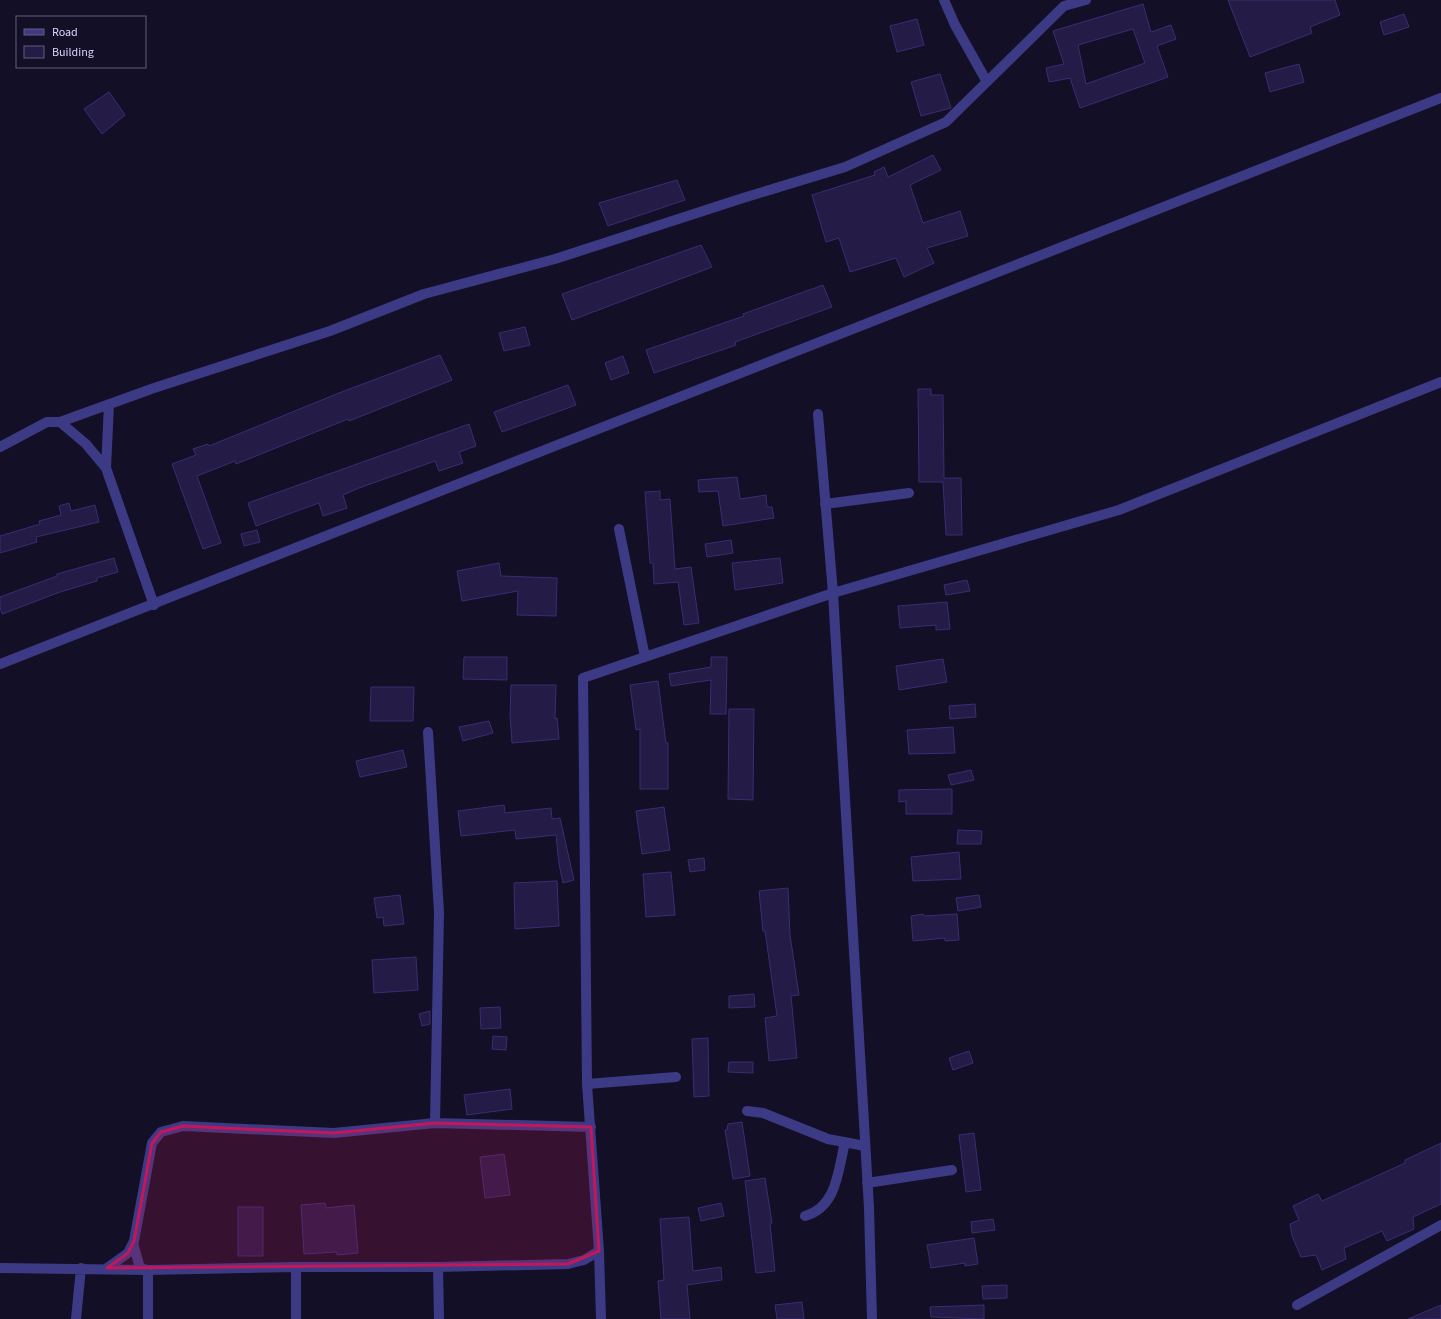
<svg xmlns="http://www.w3.org/2000/svg" width="1441" height="1319" font-family="'Source Sans 3',sans-serif">
	<style>
		.building { fill: #241b47; stroke: #3b2d73; fill-rule: evenodd }
		.lines { fill: none; stroke-linecap: round; stroke-linejoin: round }
		.minor { stroke: #3d3a85; stroke-width: 10 }
		.marked { fill: #c2185b; fill-opacity: 0.2; stroke: #c2185b; stroke-width: 3; stroke-linejoin: round }
	</style>
	<rect width="100%" height="100%" fill="#130f26"/>
	<path class="building" d="M1228 0H1335L1340 15 1310 27 1312 33 1250 57Z
		M1143 4 1151 32 1171 25 1176 39 1157 46 1168 77 1080 108 1070 78 1049 82 1046 68 1064 64 1053 31ZM1133 29 1145 63 1086 84 1078 45Z
		M1404 14 1409 27 1384 35 1380 22Z
		M917 19 924 45 897 52 890 26Z
		M1299 64 1304 82 1270 92 1265 73Z
		M940 74 951 108 921 116 911 82Z
		M109 92 125 115 102 134 84 109Z
		M933 155 941 170 910 185 923 223 960 211 968 236 927 248 934 263 904 277 896 258 850 272 839 238 826 242 812 195 875 175 874 172 884 167 888 177Z
		M677 180 685 200 608 226 599 203Z
		M701 245 712 267 572 320 562 294Z
		M823 285 832 307 735 342 736 345 654 373 646 350 744 316 743 314Z
		M525 327 530 345 504 351 499 333Z
		M440 355 452 380 349 421 348 419 236 464 235 461 197 476 221 543 203 549 172 464 196 455 193 449 208 444 209 446 339 393Z
		M623 356 629 373 611 380 605 363Z
		M568 385 576 405 502 432 494 412Z
		M918 389H931V395H943L944 478H961L962 535H946L943 482H919Z
		M469 424 476 446 459 452 463 463 439 471 435 461 359 488 343 495 347 508 323 516 319 503 256 526 248 503Z
		M737 477 740 499 766 495 767 507H772L774 518 723 526 718 491 699 492 698 480Z
		M660 491V500L670 499 675 569 691 567 699 623 684 625 678 582 654 584 653 563H650L645 492Z
		M69 503 71 511 95 505 99 522 36 537 37 542 0 553V536L40 524 39 521 61 515 59 506Z
		M257 530 260 542 244 546 241 534Z
		M731 540 733 553 707 557 705 544Z
		M114 558 118 572 97 578V581L60 592 2 614 0 607V597L57 576V574Z
		M780 558 783 583 735 590 732 563Z
		M499 563 501 576 557 578 556 616 517 615 518 591 462 601 457 571Z
		M967 580 970 591 946 595 944 585Z
		M947 602 950 629 936 630V625L900 628 898 606Z
		M464 657H507V680L463 679Z
		M711 657H727L726 714H710L711 680 671 686 669 674 711 667Z
		M943 659 947 682 899 690 896 666Z
		M658 681 666 743H668V789H640V729L636 730 630 685Z
		M511 685H556L555 719 557 718 559 739 512 743 510 715Z
		M371 687H414L413 721H370Z
		M975 704 976 717 950 719 949 706Z
		M729 709H754L753 800 728 799Z
		M489 721 493 733 463 741 459 727Z
		M953 727 955 753 909 754 907 730Z
		M403 750 407 767 360 777 356 761Z
		M971 770 974 780 951 785 948 775Z
		M952 789V814H906V801L899 802V790Z
		M504 805 505 813 551 808 552 819 560 818 574 880 563 883 559 864 556 835 516 839 515 830 461 836 458 811Z
		M664 807 670 850 642 854 636 811Z
		M958 830 982 831 981 844H957Z
		M959 852 961 879 913 881 911 857Z
		M704 858 705 870 690 872 688 860Z
		M671 872 675 915 646 917 643 874Z
		M557 881 559 926 515 929 514 883Z
		M788 888 790 935 799 995 791 996 797 1058 769 1061 765 1018 777 1016 765 931H763L759 891Z
		M400 895 404 924 384 926 383 917 377 918 374 898Z
		M979 895 981 907 958 911 956 898Z
		M923 914 924 916 957 914 959 940 945 941V938L913 941 911 916Z
		M416 957 418 990 374 993 372 960Z
		M754 994 755 1007 729 1008V996Z
		M500 1007 501 1028 481 1029 480 1008Z
		M430 1011V1024L422 1026 419 1014Z
		M493 1036 507 1037 506 1050 492 1049Z
		M708 1038 709 1096 694 1097 692 1039Z
		M969 1051 973 1063 953 1070 949 1058Z
		M729 1062H753V1073L728 1072Z
		M510 1089 512 1109 467 1115 464 1095Z
		M742 1122 750 1176 733 1179 725 1130H727L728 1124Z
		M974 1133 981 1190 966 1192 959 1135Z
		M1441 1143V1204L1413 1217 1414 1229 1387 1241 1382 1231 1344 1248 1346 1259 1322 1270 1316 1255 1301 1257 1292 1236 1290 1224 1299 1220 1293 1206 1318 1194 1322 1201 1405 1163V1160Z
		M504 1154 510 1195 485 1198 480 1157Z
		M765 1178 772 1223 770 1224 775 1271 756 1273 745 1181Z
		M325 1203 326 1208 354 1205 358 1253 337 1255V1252L304 1254 301 1205Z
		M721 1203 724 1216 701 1221 698 1208Z
		M238 1207H263V1256H238Z
		M689 1217 693 1271 721 1267 722 1280 687 1285 690 1319H661L658 1281 664 1280 660 1219Z
		M993 1219 995 1230 972 1233 971 1222Z
		M974 1238 978 1264 965 1266V1263L931 1268 927 1245Z
		M1007 1285V1298L983 1299 982 1286Z
		M802 1302 804 1319H777L775 1305Z
		M984 1305V1319L931 1317 930 1307Z
		M1441 1305V1319H1408Z"/>
	<g class="lines">
		<path class="minor" d="M944 0 955 25 987 82
			M109 404 106 468 154 605
			M818 414 833 593 869 1208 872 1319
			M60 422 86 444 106 468
			M0 447 47 422H60L154 388 330 331 424 294 555 259 743 198 845 167 946 122 1064 6 1086 0
			M825 504 909 493
			M619 529 645 657
			M0 664 1441 98
			M428 732 439 912 435 1123
			M587 1084 676 1077
			M747 1111 763 1113 828 1139 865 1146
			M867 1183 952 1170
			M805 1216C837 1207 838 1171 845 1142
			M133 1243 140 1268 148 1270V1319
			M296 1267V1319
			M438 1267 439 1319
			M0 1268 148 1270 296 1267H438L568 1264 584 1260 599 1251
			M107 1268 128 1253 134 1241 152 1143 161 1132 183 1126 334 1133 435 1123 591 1127
			M1297 1305 1441 1225
			M76 1319 81 1268
			M601 1319 599 1251 587 1084 583 678 833 593 1119 510 1441 382"/>
	</g>
	<path class="marked" d="M435 1123 591 1127 599 1251 568 1264 107 1268 128 1253 134 1241 152 1143 161 1132 183 1126 334 1133Z"/>
	<rect x="16" y="16" width="130" height="52" fill="#130f26" stroke="#625e7d"/>
	<rect x="24" y="29" width="20" height="6" fill="#3d3a85" stroke="#625e7d"/>
	<text x="52" y="36" font-size="12" fill="#d9d4ff">Road</text>
	<rect x="24" y="46" width="20" height="12" fill="#241b47" stroke="#625e7d"/>
	<text x="52" y="56" font-size="12" fill="#d9d4ff">Building</text>
</svg>
